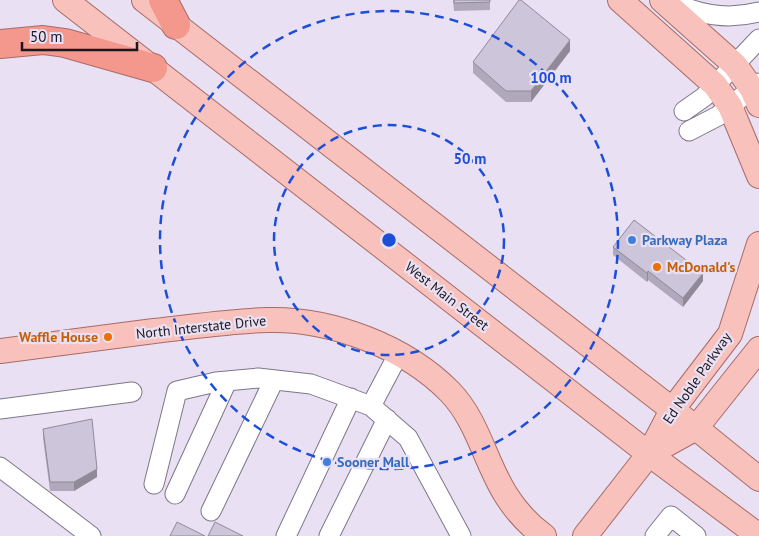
<svg xmlns="http://www.w3.org/2000/svg" width="759" height="536" font-family="'PT Sans',sans-serif">
	<style>
		.lines { fill: none; stroke-linecap: round; stroke-linejoin: round }
		.minor-casing { stroke: #7f7687; stroke-width: 21 }
		.major-casing { stroke: #a86b66; stroke-width: 26 }
		.highway-casing { stroke: #a86b66; stroke-width: 30 }
		.minor { stroke: #fff; stroke-width: 19 }
		.major { stroke: #f8c1bb; stroke-width: 24 }
		.highway { stroke: #f4988d; stroke-width: 28 }
		.wall { fill: #b0a9bb }
		.shaded-wall { fill: #908a98 }
		.building { fill: #cdc5d9; stroke: #908a98 }
		.ring { fill: none; stroke: #1d4ed8; stroke-width: 2.5; stroke-dasharray: 9 6 }
		.shop-dot { fill: #3f7fe0; stroke: #eae0f3; stroke-width: 2 }
		.food-dot { fill: #e8710a; stroke: #eae0f3; stroke-width: 2 }
		.labels { text-anchor: middle; stroke-width: 4.5; stroke-linejoin: round; paint-order: stroke }
		.shop-label { font-size: 14px; font-weight: bold; fill: #366cbe; stroke: #eae0f3; text-anchor: start }
		.food-label { font-size: 14px; font-weight: bold; fill: #c56008; stroke: #eae0f3; text-anchor: start }
		.street-label { font-size: 14px; fill: #1b171e; stroke: #eae0f3 }
		.centre { fill: #1d4ed8; stroke: #eae0f3; stroke-width: 2.5 }
		.ring-label { font-size: 15px; text-anchor: middle; font-weight: bold; fill: #1d4ed8; stroke: #eae0f3; stroke-width: 4.5; stroke-linejoin: round; paint-order: stroke }
	</style>
	<rect width="100%" height="100%" fill="#eae0f3"/>
	<g class="lines">
		<defs>
			<path id="minor" d="M669 0C697 15 728 20 759 12
				M684 111 704 97 759 39
				M689 131 718 116 759 83
				M399 353 371 406 408 438 461 536
				M0 409 132 392
				M0 467 91 536
				M154 484 177 391 216 382 258 378 311 384 371 406
				M175 494 227 381
				M211 511 274 380
				M286 536 351 398
				M329 536 387 419
				M655 536 671 516 696 536"/>
			<path id="major" d="M65 0 649 454 759 536
				M144 0 696 428 759 479
				M620 0 715 85 730 106 759 176
				M662 0 735 65 752 89 759 105
				M0 351C51 344 103 338 154 331 192 327 230 321 267 320 331 318 406 347 450 392 478 421 485 462 506 495 516 511 529 525 544 536
				M649 454 696 428 759 349
				M585 536 649 454 672 410 730 334 759 244"/>
			<path id="highway" d="M163 0 176 25
				M0 44 43 40 65 43 153 68"/>
		</defs>
		<use href="#minor" class="minor-casing"/>
		<use href="#major" class="major-casing"/>
		<use href="#highway" class="highway-casing"/>
		<use href="#minor" class="minor"/>
		<use href="#major" class="major"/>
		<use href="#highway" class="highway"/>
	</g>
	<path class="wall" d="M453 0H490V10L454 11Z
		M570 51 531 102H506L473 73V62Z
		M613 247 703 281 683 307 648 280 647 282 613 255Z
		M43 429 97 477 74 491H50L43 438Z"/>
	<path class="shaded-wall" d="M570 40V51L531 102V91Z
		M648 271V280L647 282V273Z
		M703 273V281L683 307V298Z
		M97 469V477L74 491V482Z"/>
	<path class="building" d="M454 0H490V2L454 3Z
		M519 0H521L570 40 531 91H506L473 62Z
		M634 220 703 273 683 298 648 271 647 273 613 247Z
		M92 419 97 469 74 482H50L43 429Z
		M177 522 205 536H170Z
		M215 522 243 536H208Z"/>
	<g class="ring">
		<circle cx="389" cy="240" r="115"/>
		<circle cx="389" cy="240" r="229"/>
	</g>
	<g class="shop-dot">
		<circle cx="632" cy="240" r="5"/>
		<circle cx="327" cy="462" r="5"/>
	</g>
	<g class="food-dot">
		<circle cx="657" cy="267" r="5"/>
		<circle cx="108" cy="337" r="5"/>
	</g>
	<g class="labels">
		<g class="shop-label">
			<text x="642" y="245">Parkway Plaza</text>
			<text x="337" y="467">Sooner Mall</text>
		</g>
		<g class="food-label">
			<text x="667" y="272">McDonald's</text>
			<text x="98" y="342" text-anchor="end">Waffle House</text>
		</g>
		<g class="street-label">
			<text transform="translate(447 296) rotate(38)" y="5">West Main Street</text>
			<text transform="translate(201 327) rotate(-6)" y="5">North Interstate Drive</text>
			<text transform="translate(697 378) rotate(-55)" y="5">Ed Noble Parkway</text>
		</g>
	</g>
	<circle cx="389" cy="240" r="8" class="centre"/>
	<g class="ring-label">
		<text x="551" y="83">100 m</text>
		<text x="470" y="164">50 m</text>
	</g>
	<path d="M22 42v8h115v-8" fill="none" stroke="#1b171e" stroke-width="2.5"/>
	<text x="30" y="42" font-size="15" fill="#1b171e" stroke="#eae0f3" stroke-width="4" paint-order="stroke">50 m</text>
</svg>
